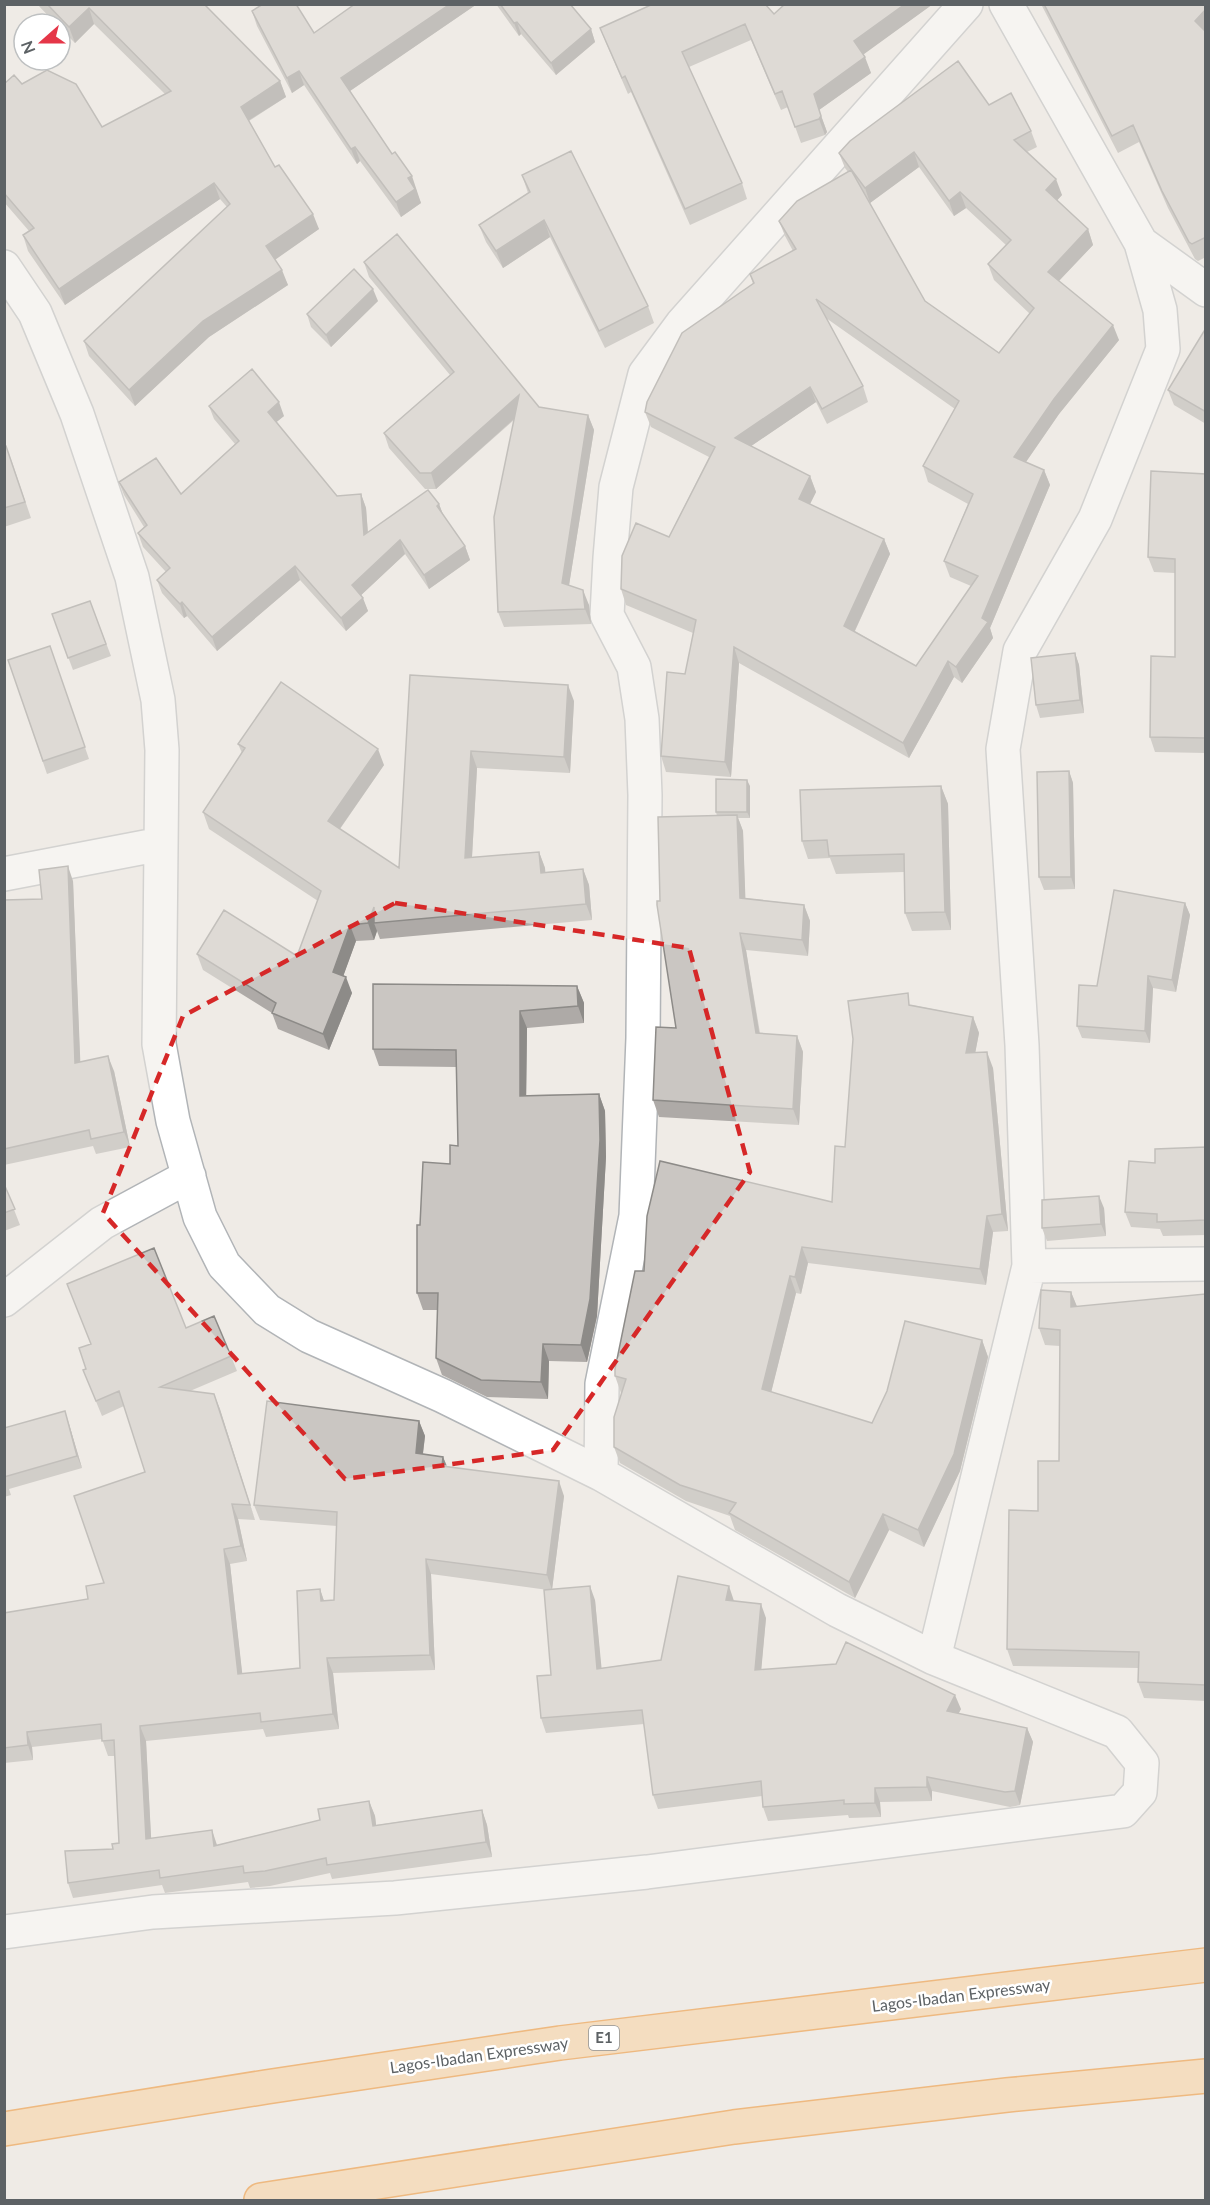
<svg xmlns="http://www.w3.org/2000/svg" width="1210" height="2205" font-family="Lato,sans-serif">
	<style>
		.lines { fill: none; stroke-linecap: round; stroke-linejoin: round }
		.minor-casing { stroke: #b1b4b7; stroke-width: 36 }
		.highway-casing { stroke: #ee7c06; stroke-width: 36 }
		.minor { stroke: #fff; stroke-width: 33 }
		.highway { stroke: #facd92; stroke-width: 33 }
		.wall { fill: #aeaaa7; fill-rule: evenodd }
		.shaded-wall { fill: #8d8b88 }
		.building { fill: #cac6c2; stroke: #8d8b88; stroke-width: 1.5; fill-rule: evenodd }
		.marked { fill: none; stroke: #d62828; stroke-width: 4.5; stroke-dasharray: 12 8; stroke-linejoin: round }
		.labels { text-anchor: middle; stroke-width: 5; stroke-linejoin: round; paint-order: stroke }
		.shield { fill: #fff; stroke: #8e9193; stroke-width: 1.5 }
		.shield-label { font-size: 15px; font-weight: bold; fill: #5d6265 }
		.street-label { font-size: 16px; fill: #5d6265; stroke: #fff }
	</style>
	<rect width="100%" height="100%" fill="#efebe6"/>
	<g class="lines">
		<defs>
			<path id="minor" d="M1141 243 1206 290
				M4 267 35 313 77 414 132 577 158 700 162 750 159 1044 173 1121 200 1217 224 1265 267 1310 309 1336 443 1396 601 1474 837 1610 934 1658 1117 1732 1142 1763 1140 1792 1123 1811 647 1872 395 1898 153 1912 4 1932
				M4 874 161 844
				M1029 1266 1206 1264
				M4 1300 102 1223 189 1176
				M601 1474 602 1384 636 1216 643 1038 645 795 642 719 634 667 607 615 610 558 616 487 645 374 682 324 966 4
				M934 1658 1029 1266 1022 1045 1003 749 1020 651 1095 519 1163 349 1160 310 1141 243 1006 4"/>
			<path id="highway" d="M4 2129 266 2087 560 2043 1206 1965
				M261 2200 734 2127 1007 2095 1206 2076"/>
		</defs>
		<use href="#minor" class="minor-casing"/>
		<use href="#highway" class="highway-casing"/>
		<use href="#minor" class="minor"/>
		<use href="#highway" class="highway"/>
	</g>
	<path class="wall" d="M37 4H204L280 81 286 97 249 121 275 167 319 229 275 259 288 285 209 337 135 406 89 356 84 341 227 207 220 199 65 305 28 251 23 235 29 231 4 202V84H22L102 127 165 94 94 24 75 43 60 28V24H56Z
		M477 4 350 91 417 191H416L421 203 401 217 360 161 357 164 304 85 292 93 257 26 252 11 314 33Z
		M496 4H570L591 29 595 42 556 75 521 34 519 36Z
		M785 4H933L863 54 871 73 819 110 827 132 825 135 801 143 788 107 781 110 751 40 689 67 742 183 747 199 690 225 631 92 628 94 606 43 600 28 774 14Z
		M1041 4H1206V257L1198 261 1195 259 1168 208 1139 142 1118 153Z
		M989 105 1031 131 1037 147 1027 152 1062 195 1057 200 1088 229 1093 245 1059 281 1119 340 1059 414 1026 462 1044 470 1050 485 990 628 993 638 962 683 954 677 909 758 739 663 731 777 666 772 661 756 685 674 693 633 626 605 621 589 669 537 709 457 651 427 645 412 753 284 750 274 793 251 785 236 779 221 848 172 845 168 839 153ZM919 167 954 216 966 208 1006 245 988 264 994 280 1030 314 999 353 925 301 868 200 870 203ZM826 318 955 409 923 466 928 482 968 504 944 561 950 577 971 586 916 666 855 631 890 554 884 539 810 504 816 492 810 476 751 446 816 402 827 424 868 402 863 386Z
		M522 175 648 306 654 323 605 348 550 237 503 268 486 242 479 225 528 193Z
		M364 262 539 407 588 415 594 430 569 585 589 605 591 624 504 627 498 612 514 420 436 489H425L389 448 384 433 450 375 369 277Z
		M378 301 331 347 311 327 307 314Z
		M1206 328V424L1174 405 1168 390Z
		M209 406 284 416 276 422 337 496 361 494 366 508 368 533 439 504 443 515 465 546 470 560 429 589 405 554 361 595 368 611 346 631 300 580 217 651 187 616 184 618 162 593 157 580 166 572 143 547 138 533 144 527 124 495 119 482 181 494 235 444 214 419Z
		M4 446H6L12 462 31 518 4 527Z
		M1206 474V753L1155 752 1150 737 1175 657V573L1154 572 1148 557Z
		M90 601 111 656 73 670 52 614Z
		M50 646 89 759 47 774 8 660Z
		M1075 653 1079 665 1084 713 1040 718 1036 705Z
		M410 675 574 701 570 773 477 768 472 857 539 852 545 868V872L583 869 589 885 592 920 380 939 377 931 374 940 356 941 343 976 352 993 329 1050 278 1029 272 1013 203 970 197 954 297 956 318 901 209 829 203 812 242 753 238 744 384 765 340 829 399 868Z
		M1069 771 1073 783 1075 889 1044 890 1039 877Z
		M750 786V818H738L743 831 745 898 804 905 810 921 808 956 746 950 760 1033 797 1036 803 1052 799 1125 659 1117 653 1100 676 1028 660 901 717 816 716 812Z
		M941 786 948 804 951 930 912 931 905 913 904 872 836 874 830 858 808 859 802 841Z
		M73 881 80 1062 114 1071 130 1147 96 1154 93 1146 4 1165V900L42 899Z
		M1185 903 1190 915 1176 992 1153 988 1150 1043 1082 1038 1077 1026 1097 986Z
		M577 986 584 1003V1023L527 1028 526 1095 599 1094 605 1111 606 1157 597 1316 587 1362 549 1361 548 1399 487 1397 442 1375 436 1358 438 1310H423L417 1293 420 1225 458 1146 456 1067 379 1066 373 1049Z
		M912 1005 973 1017 979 1033 975 1053 993 1068 1008 1231 993 1232 986 1285 808 1263 801 1294 796 1293 771 1392 872 1423 982 1340 988 1357 960 1471 924 1547 889 1530 855 1598 735 1530 730 1516 686 1501 620 1463 614 1447 622 1393H621L615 1376 644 1271 832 1202 845 1147Z
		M1206 1147V1235L1163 1236 1160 1229 1131 1227 1125 1212 1155 1163Z
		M4 1184 20 1225 4 1231Z
		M1104 1208 1106 1236 1047 1241 1042 1228Z
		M67 1284 186 1328 231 1356 237 1371 190 1391 214 1394 255 1520 238 1519 247 1561 230 1564 242 1674 300 1668 320 1589 324 1601 334 1600 337 1526 260 1520 254 1505 419 1421 425 1436 423 1454 443 1457 447 1466 564 1496 552 1589 595 1600 601 1668 661 1660 734 1601 766 1618 761 1669 961 1709 958 1714 1027 1728 1033 1742 1020 1805 1010 1807 932 1791V1801L880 1802 881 1817 849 1818 848 1815 768 1821 763 1807 762 1796 658 1809 653 1795 644 1724 546 1733 541 1718 551 1675 548 1590 431 1574 435 1670 333 1673 339 1729 266 1737 263 1729 146 1741 151 1839 217 1845 320 1820 369 1801 375 1816 376 1825 482 1810 487 1825 492 1857 332 1879 330 1873 270 1886 250 1888 248 1882 165 1893 162 1885 73 1898 68 1883 119 1843 115 1756H108L102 1739 32 1747 33 1760 4 1763V1613L88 1599 104 1583 145 1472 124 1406 102 1416 83 1370 86 1369 91 1344Z
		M1071 1292 1077 1307 1205 1294 1206 1297V1701L1144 1698 1138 1682 1139 1668 1013 1666 1007 1649 1038 1511 1059 1461 1060 1346 1045 1345 1039 1328Z
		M69 1424 82 1468 9 1489 11 1495 4 1497V1428Z"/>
	<path class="shaded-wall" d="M450 4H477L347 93 341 78Z
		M905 4H933L860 57 854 41Z
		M89 8 94 24 75 43 69 27Z
		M1206 9V33L1195 21Z
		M517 22 521 34 519 36 514 23Z
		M591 29 595 42 556 75 551 63Z
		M865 57 871 73 819 110 827 132 825 135 819 119 814 94Z
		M299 71 304 85 292 93 287 78Z
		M280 81 286 97 246 122 241 107Z
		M355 147 360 161 357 164 351 149Z
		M914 152 919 167 870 203 865 188Z
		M412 176 421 203 401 217 396 202 408 178Z
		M1056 179 1062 195 1052 206 1046 190Z
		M214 183 220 199 65 305 59 289Z
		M960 192 966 208 954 216 949 201Z
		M313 214 319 229 272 262 266 246Z
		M544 220 550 237 503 268 496 251Z
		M1088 229 1093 245 1053 287 1048 272Z
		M282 270 288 285 209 337 135 406 129 390 203 321Z
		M373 289 378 301 331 347 326 335Z
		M1113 325 1119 340 1059 414 1019 472 1014 457 1054 399Z
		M810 387 816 402 741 453 735 438Z
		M519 395 524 410 436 489 431 473Z
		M279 402 284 416 273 425 268 412Z
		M588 415 594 430 567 598 562 583Z
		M1044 470 1050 485 990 628 993 638 962 683 956 667 982 618Z
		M810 476 816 492 805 514 799 499Z
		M361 494 366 508 369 549 364 535Z
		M439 504 444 517 437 506Z
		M884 539 890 554 850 641 844 626Z
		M400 540 405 554 357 599 352 585Z
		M465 546 470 560 429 589 424 575Z
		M295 566 300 580 217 651 212 637Z
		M583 590 589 605 591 624 585 609Z
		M363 598 368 611 346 631 341 618Z
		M182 602 187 616 184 618 180 604Z
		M734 647 739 663 731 777 725 762Z
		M1075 653 1079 665 1084 713 1080 700Z
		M948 661 954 677 909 758 903 743Z
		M568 685 574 701 570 773 564 757Z
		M378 749 384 765 334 837 328 821Z
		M471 751 477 768 471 874 465 858Z
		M1069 771 1073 783 1075 889 1071 877Z
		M747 780 750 786V818L747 812Z
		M941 786 948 804 951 930 945 912Z
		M737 815 743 831 746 914 740 898Z
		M539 852 545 868 547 889 541 873Z
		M68 866 73 881 81 1078 75 1063Z
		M583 869 589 885 592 920 586 904Z
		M1185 903 1190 915 1176 992 1172 980Z
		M804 905 810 921 808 956 802 940Z
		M374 907V923L377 931 374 940 368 923Z
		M350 925 356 941 339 988 333 972Z
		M740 933 746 950 762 1050 756 1033Z
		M1148 976 1153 988 1150 1043 1145 1031Z
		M346 977 352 993 329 1050 323 1034Z
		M577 986 584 1003V1023L578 1006Z
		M520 1011 527 1028 526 1113 520 1096Z
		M973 1017 979 1033 972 1070 966 1053Z
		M797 1036 803 1052 799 1125 793 1109Z
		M987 1052 993 1068 1008 1231 1002 1214Z
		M108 1056 114 1071 130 1147 124 1132Z
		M599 1094 605 1111 606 1157 597 1316 587 1362 581 1345Z
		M1099 1196 1104 1208 1106 1236 1101 1224Z
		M987 1216 993 1232 986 1285 980 1269Z
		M802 1247 808 1263 801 1294 795 1277Z
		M790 1276 796 1293 768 1405 762 1389Z
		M1071 1292 1078 1309 1071 1307Z
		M982 1340 988 1357 960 1471 924 1547 918 1530Z
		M543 1344 549 1361 548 1399 541 1382Z
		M214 1394 220 1409 255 1520 250 1505Z
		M65 1411 69 1424 82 1468 77 1456Z
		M419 1421 425 1436 421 1468 416 1453Z
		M443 1457 449 1472 442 1466Z
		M559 1481 564 1496 552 1590 547 1575Z
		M232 1504 238 1519 247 1561 241 1546Z
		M883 1514 889 1530 855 1598 849 1582Z
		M224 1549 230 1564 244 1689 238 1674Z
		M426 1559 431 1574 435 1670 430 1655Z
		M590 1586 595 1600 603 1683 597 1669Z
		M729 1586 734 1601 726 1600Z
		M320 1589 325 1604 321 1601Z
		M761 1604 766 1618 760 1684 755 1670Z
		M327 1658 333 1673 339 1729 333 1714Z
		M955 1695 961 1709 952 1726 947 1711Z
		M140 1726 146 1741 152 1854 146 1839Z
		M1027 1728 1033 1742 1020 1805 1015 1791Z
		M27 1732 32 1747 33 1760 28 1745Z
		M927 1777 932 1791V1801L927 1787Z
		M875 1788 880 1802 881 1817 875 1803Z
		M369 1801 375 1816 378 1841 373 1826Z
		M482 1810 487 1825 492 1857 486 1842Z
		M212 1830 217 1845 214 1846Z"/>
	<path class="building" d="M47 4H204L280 81 241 107 275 167 279 165 313 214 266 246 282 270 203 321 129 390 84 341 230 204 214 183 59 289 23 235 34 228 4 193V84L14 75 22 84 47 70 76 84 102 127 171 91 89 8 69 27Z
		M263 4H296L314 33 355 4H450L341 78 392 154 395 152 412 176 408 178 415 189 396 202 355 147 351 149 299 71 287 78 252 11Z
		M500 4H570L591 29 551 63 517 22 514 23Z
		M653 4H765L774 14 785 4H905L854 41 865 57 814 94 821 116 819 119 795 127 782 91 775 94 745 24 682 52 742 183 685 209 625 76 622 78 600 28Z
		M1044 4H1206V9L1195 21 1206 32V239L1204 238 1192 244 1189 242 1162 191 1133 125 1112 136Z
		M958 61 989 105 1011 93 1031 131 1014 140 1056 179 1046 190 1088 229 1048 272 1113 325 1054 399 1014 457 1044 470 982 618 988 622 956 667 948 661 903 743 734 647 725 762 661 756 667 672 685 674 696 620 621 589 622 556 636 523 669 537 715 447 645 412 647 402 682 333 754 283 750 274 796 249 779 221 797 201 851 170 925 301 999 353 1034 308 988 264 1011 240 960 192 949 201 914 152 865 188 839 153 850 141ZM816 299 959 401 923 466 973 494 944 561 978 576 916 666 844 626 884 539 799 499 810 476 735 438 810 387 822 409 863 386Z
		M571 151 648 306 599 331 544 220 496 251 479 225 530 192 522 175Z
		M397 234 539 407 588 415 562 583 583 590 585 609 498 612 494 517 519 395 431 473H420L384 433 454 372 364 262Z
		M354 269 373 289 326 335 307 314Z
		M1206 328V412L1168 390Z
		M252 369 279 402 268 412 337 496 361 494 364 535 428 490 439 504 437 506 465 546 424 575 400 540 352 585 363 598 341 618 295 566 212 637 182 602 180 604 157 580 170 568 138 533 147 525 119 482 156 458 181 494 239 441 209 406Z
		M4 446H6L25 502 4 508Z
		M1151 471 1206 474V738L1150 737 1151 656 1175 657V559L1148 557Z
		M90 601 106 644 68 658 52 614Z
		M50 646 85 747 43 761 8 660Z
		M1075 653 1080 700 1036 705 1031 658Z
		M410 675 568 685 564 757 471 751 465 858 539 852 541 873 583 869 586 904 374 923V907L368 923 350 925 333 972 346 977 323 1034 272 1013 276 1003 197 954 224 910 297 956 321 891 203 812 245 748 238 744 281 682 378 749 328 821 399 868Z
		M1069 771 1071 877H1039L1037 772Z
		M716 779 747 780V812H716Z
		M941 786 945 912 905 913 904 854 829 856 827 840 802 841 800 790Z
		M737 815 740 898 804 905 802 940 740 933 756 1033 797 1036 793 1109 653 1100 656 1027 676 1028 657 905V901H660L658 817Z
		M68 866 75 1063 108 1056 124 1132 91 1139 89 1130 4 1149V900L42 899 39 870Z
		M1114 890 1185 903 1172 980 1148 976 1145 1031 1077 1026 1079 985 1097 986Z
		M373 984 577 986 578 1006 520 1011V1096L599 1094 600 1140 590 1299 581 1345 543 1344 541 1382 481 1380 436 1358 438 1293H417V1225H420L423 1162 450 1164V1145L458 1146 456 1050 373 1049Z
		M908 993 909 1005 973 1017 966 1053 987 1052 1002 1214 987 1216 980 1269 802 1247 795 1277 790 1276 762 1389 872 1423 887 1391 905 1321 982 1340 954 1454 918 1530 883 1514 849 1582 729 1513 736 1503 680 1485 614 1447V1417L626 1379 615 1376V1369L635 1271H644L647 1216 660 1161 832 1202 835 1146 845 1147 853 1039 848 1001Z
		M1206 1147V1220L1157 1222V1214L1125 1212 1129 1161 1155 1163V1149Z
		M4 1184 15 1209 4 1213Z
		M1099 1196 1101 1224 1042 1228V1200Z
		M154 1248 186 1328 214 1316 231 1356 160 1387 214 1394 250 1505 232 1504 241 1546 224 1549 238 1674 300 1668 297 1591 320 1589 321 1601 334 1600 337 1512 254 1505 267 1401 419 1421 416 1453 443 1457 442 1466 559 1481 547 1575 426 1559 430 1655 327 1658 333 1714 261 1722 260 1713 140 1726 146 1839 212 1830 214 1846 320 1820 318 1809 369 1801 373 1826 482 1810 486 1842 327 1865 326 1858 265 1871 244 1873 243 1866 160 1878 159 1870 68 1883 65 1851 113 1849 112 1844 119 1843 114 1740 102 1741 101 1724 27 1732 28 1745 4 1748V1613L88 1599 86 1586 104 1583 74 1496 145 1472 119 1391 96 1401 83 1370 86 1369 79 1348 91 1344 67 1284Z
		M1041 1290 1071 1292V1307L1205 1294 1206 1303V1685L1138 1682 1139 1652 1007 1649 1009 1510 1038 1511V1461H1059L1060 1330 1039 1328Z
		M65 1411 77 1456 4 1477V1428Z
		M678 1576 729 1586 726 1600 761 1604 755 1670 836 1664 846 1642 955 1695 947 1711 1027 1728 1015 1791 1005 1792 927 1777V1787L875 1788V1803L844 1804V1800L763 1807 761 1781 653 1795 642 1710 541 1718 537 1676 551 1675 544 1590 590 1586 597 1669 661 1660Z"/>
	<path d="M0 0H1210V2205H0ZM395 903 689 948 750 1172 553 1450 345 1479 103 1213 183 1016Z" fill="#efebe6" fill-opacity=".55" fill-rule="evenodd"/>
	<path class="marked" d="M395 903 689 948 750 1172 553 1450 345 1479 103 1213 183 1016Z"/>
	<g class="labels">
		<rect class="shield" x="589" y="2026" width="30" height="24" rx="4.5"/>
		<g class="shield-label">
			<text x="604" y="2043">E1</text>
		</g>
		<g class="street-label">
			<text transform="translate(961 1995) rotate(-7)" y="6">Lagos-Ibadan Expressway</text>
			<text transform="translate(479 2055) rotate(-8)" y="6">Lagos-Ibadan Expressway</text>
		</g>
	</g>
	<rect width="1210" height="2205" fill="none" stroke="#5d6265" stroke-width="12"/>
	<g transform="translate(42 42) rotate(249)"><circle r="28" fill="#ffffff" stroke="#bec0c1" stroke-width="1.5"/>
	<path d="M0-4.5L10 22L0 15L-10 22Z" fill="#e53648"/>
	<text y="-9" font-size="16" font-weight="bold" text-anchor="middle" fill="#5d6265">N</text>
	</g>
</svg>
